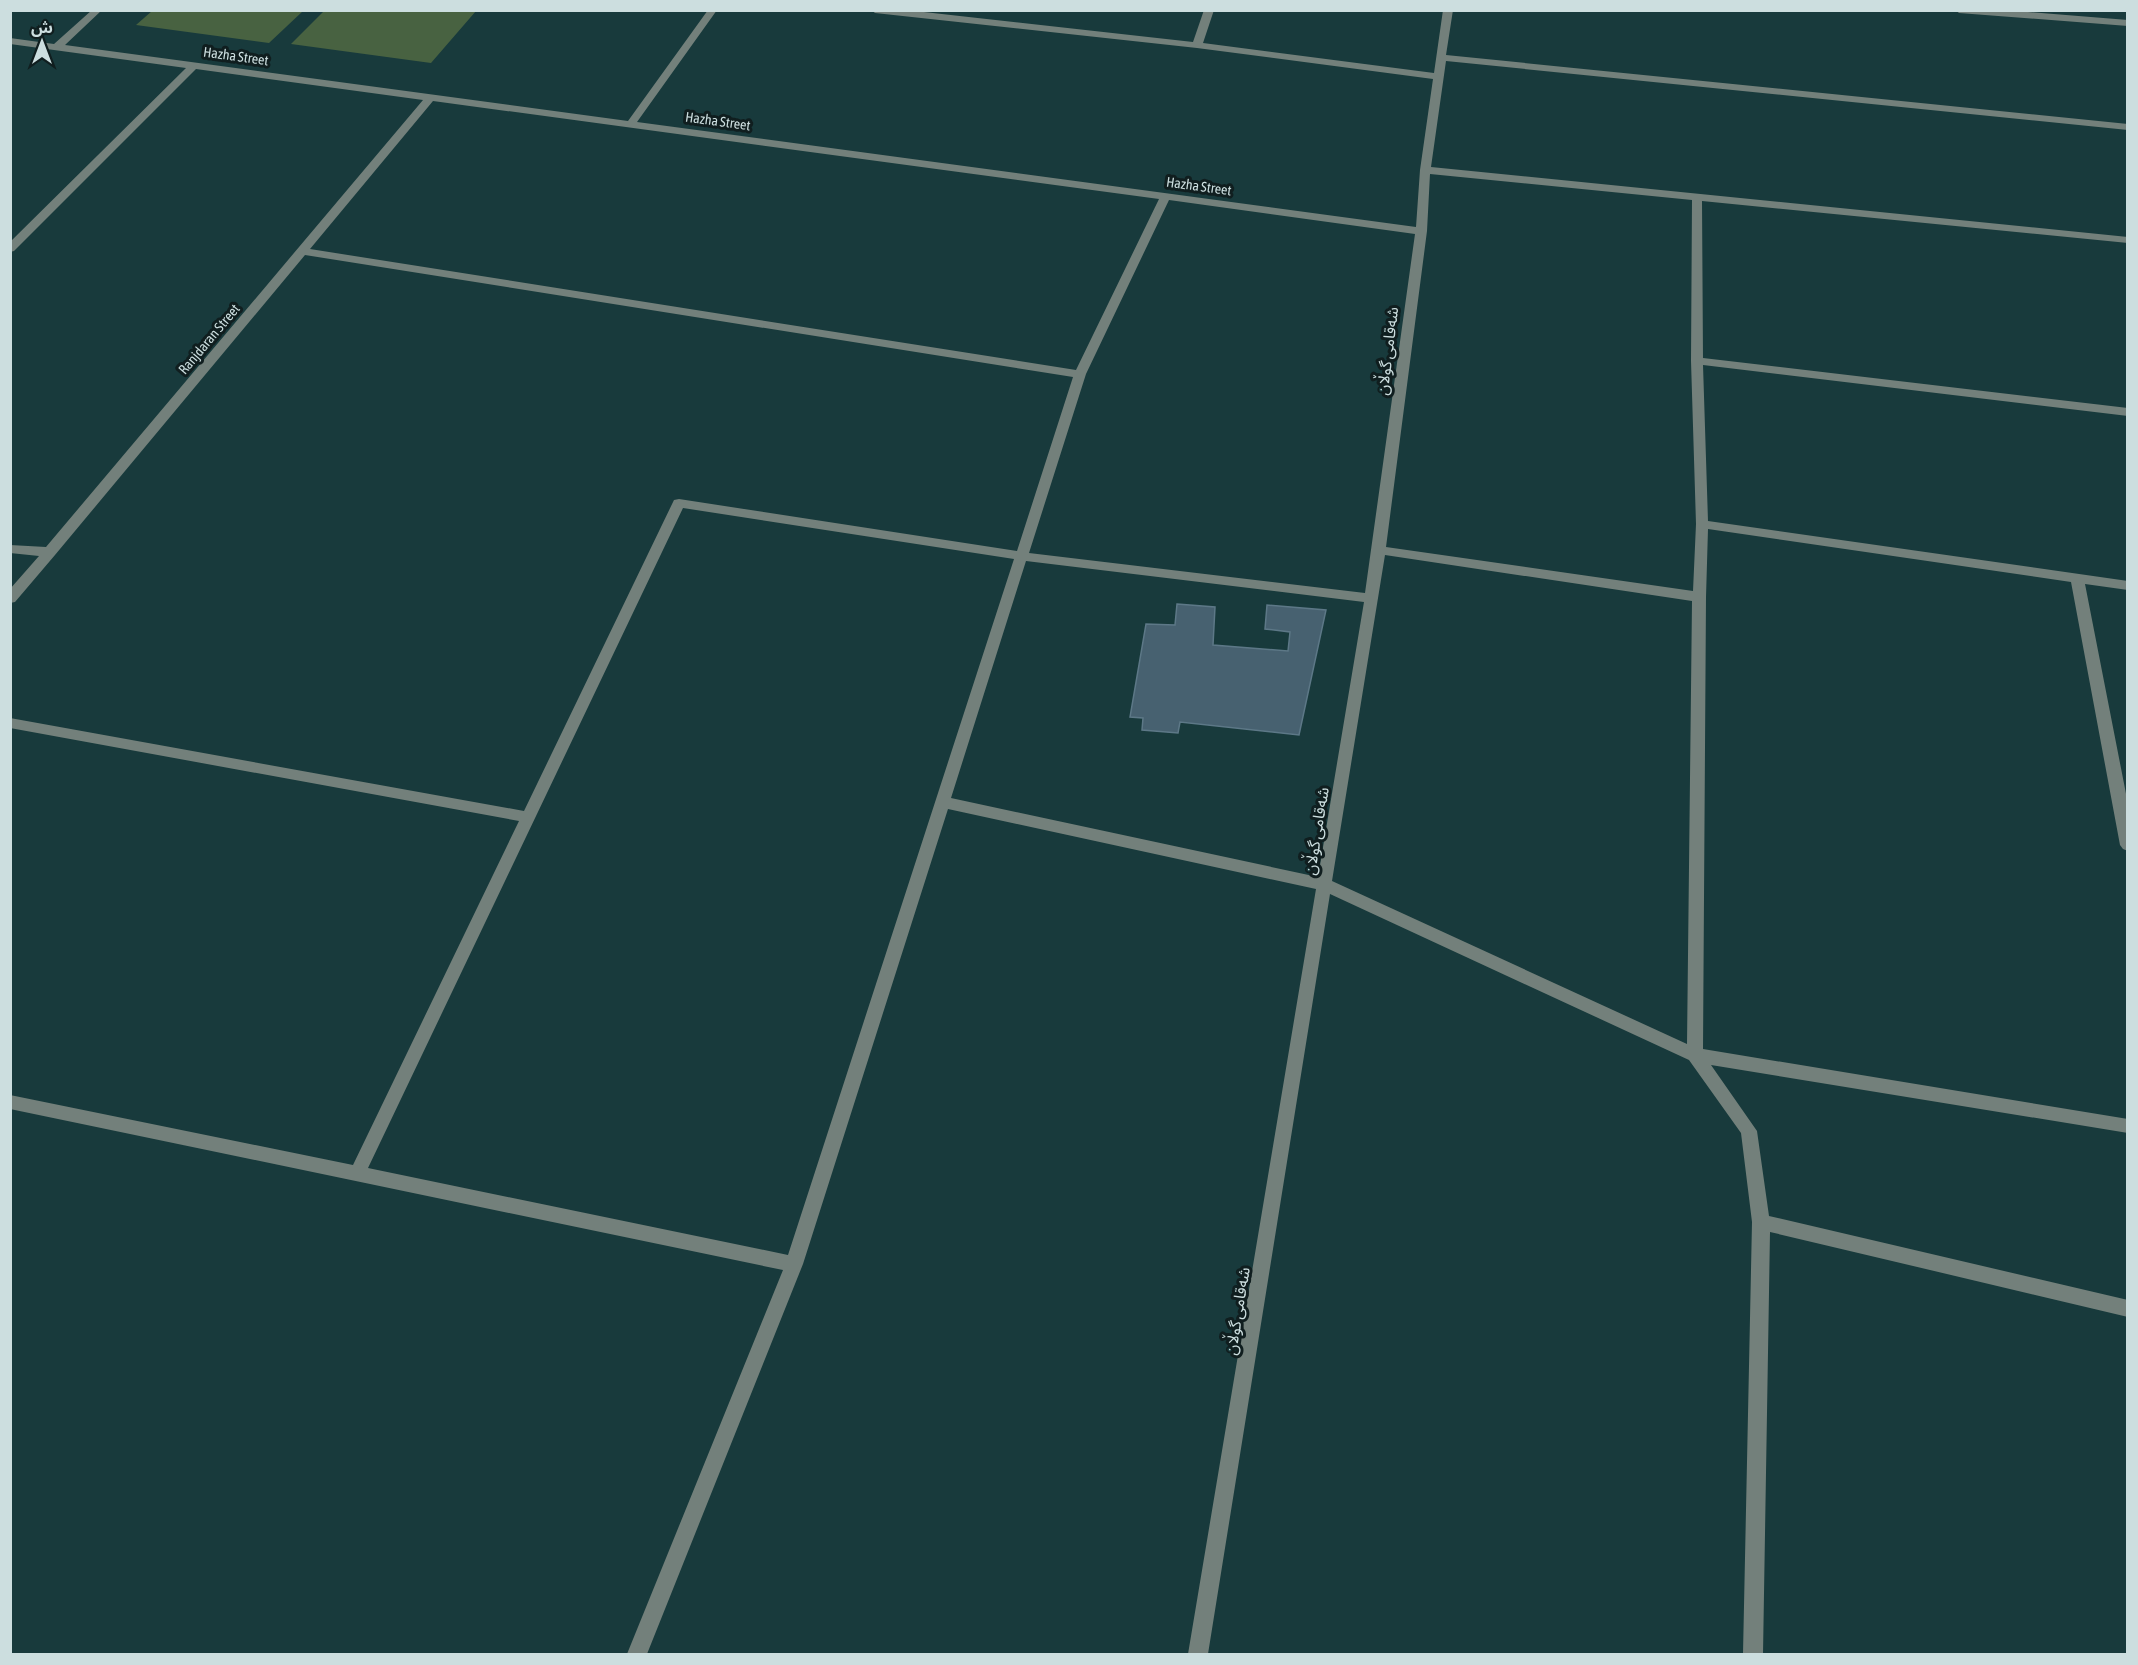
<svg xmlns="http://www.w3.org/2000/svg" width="2138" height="1665" font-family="'Asap Condensed','Noto Sans Arabic',sans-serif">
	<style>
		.green { fill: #486241 }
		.building { fill: #476170; stroke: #5d7887; stroke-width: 1.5 }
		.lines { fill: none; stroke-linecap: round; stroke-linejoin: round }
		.minor { fill: #73807b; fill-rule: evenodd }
		.labels { text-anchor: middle; stroke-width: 6; stroke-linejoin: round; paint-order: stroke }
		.far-street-label { font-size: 14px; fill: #ccdedf; stroke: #101e1f }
		.street-label { font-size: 16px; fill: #ccdedf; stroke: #101e1f }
	</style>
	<rect width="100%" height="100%" fill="#183a3c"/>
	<path class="green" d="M152 11V10L303 11 269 43 136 25Z
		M324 11V10L476 11 431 63 291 44Z"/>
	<path class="building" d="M1177 604 1215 607 1213 645 1288 651 1290 632 1265 629 1267 605 1326 610 1299 735 1180 722 1178 733 1142 730 1143 718 1130 717 1146 624 1175 625Z"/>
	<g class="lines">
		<path class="minor" d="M92 10H102L65 45 628 121 708 10H717L637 122 1416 227 1420 170 1433 79 1197 48 875 13 871 10H906L1193 42 1204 10H1214L1203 43 1434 73 1443 10H1453L1446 55 2128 124V130L1446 61 1431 167 2128 237V243L1702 201 1703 358 2128 408V416L1703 365 1708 521 2128 581V590L2085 584 2128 804V851L2123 849 2120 845 2071 582 1708 529 1706 597 1703 1049 2128 1119V1133L1711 1065 1757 1131 1769 1216 2128 1300V1317L1770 1232 1763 1654H1743L1752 1222 1741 1133 1689 1060 1330 894 1208 1654H1188L1316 889 948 809 803 1264 647 1654H627L783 1270 10 1109V1095L353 1165 519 821 10 728V718L524 811 674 500 679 499 1017 551 1073 377 305 255 55 555 15 602 10 603V589L39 556 10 553V545L46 547 423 100 196 69 14 251 10 252V242L186 68 10 44V38L54 44ZM433 101 1159 199 1076 370 310 249ZM1430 174 1692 200 1691 361 1696 524 1693 591 1386 547 1427 231ZM1169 200 1415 234 1365 593 1029 553 1086 374ZM683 508 1014 559 788 1255 368 1168ZM1385 555 1692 601 1687 1044 1332 881ZM1026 561 1364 602 1318 877 951 798Z
			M1955 10H2003L2128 20V26L1959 13Z"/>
	</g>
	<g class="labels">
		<g class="far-street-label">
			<text transform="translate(236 56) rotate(8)" y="5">Hazha Street</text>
			<text transform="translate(718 121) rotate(8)" y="5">Hazha Street</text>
			<text transform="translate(1199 186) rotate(8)" y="5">Hazha Street</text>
			<text transform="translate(209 339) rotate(-50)" y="5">Ranjdaran Street</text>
		</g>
		<g class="street-label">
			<text transform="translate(1387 351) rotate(-83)" y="6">شەقامی گوڵان</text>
			<text transform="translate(1316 831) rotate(-81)" y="6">شەقامی گوڵان</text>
			<text transform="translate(1237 1311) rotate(-81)" y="6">شەقامی گوڵان</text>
		</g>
	</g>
	<rect width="2138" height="1665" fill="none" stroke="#ccdedf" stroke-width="24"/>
	<g transform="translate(42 42)" stroke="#101e1f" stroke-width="4.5" paint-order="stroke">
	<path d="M0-4.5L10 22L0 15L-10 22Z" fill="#ccdedf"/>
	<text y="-9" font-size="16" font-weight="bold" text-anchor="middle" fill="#ccdedf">ش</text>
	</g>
</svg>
